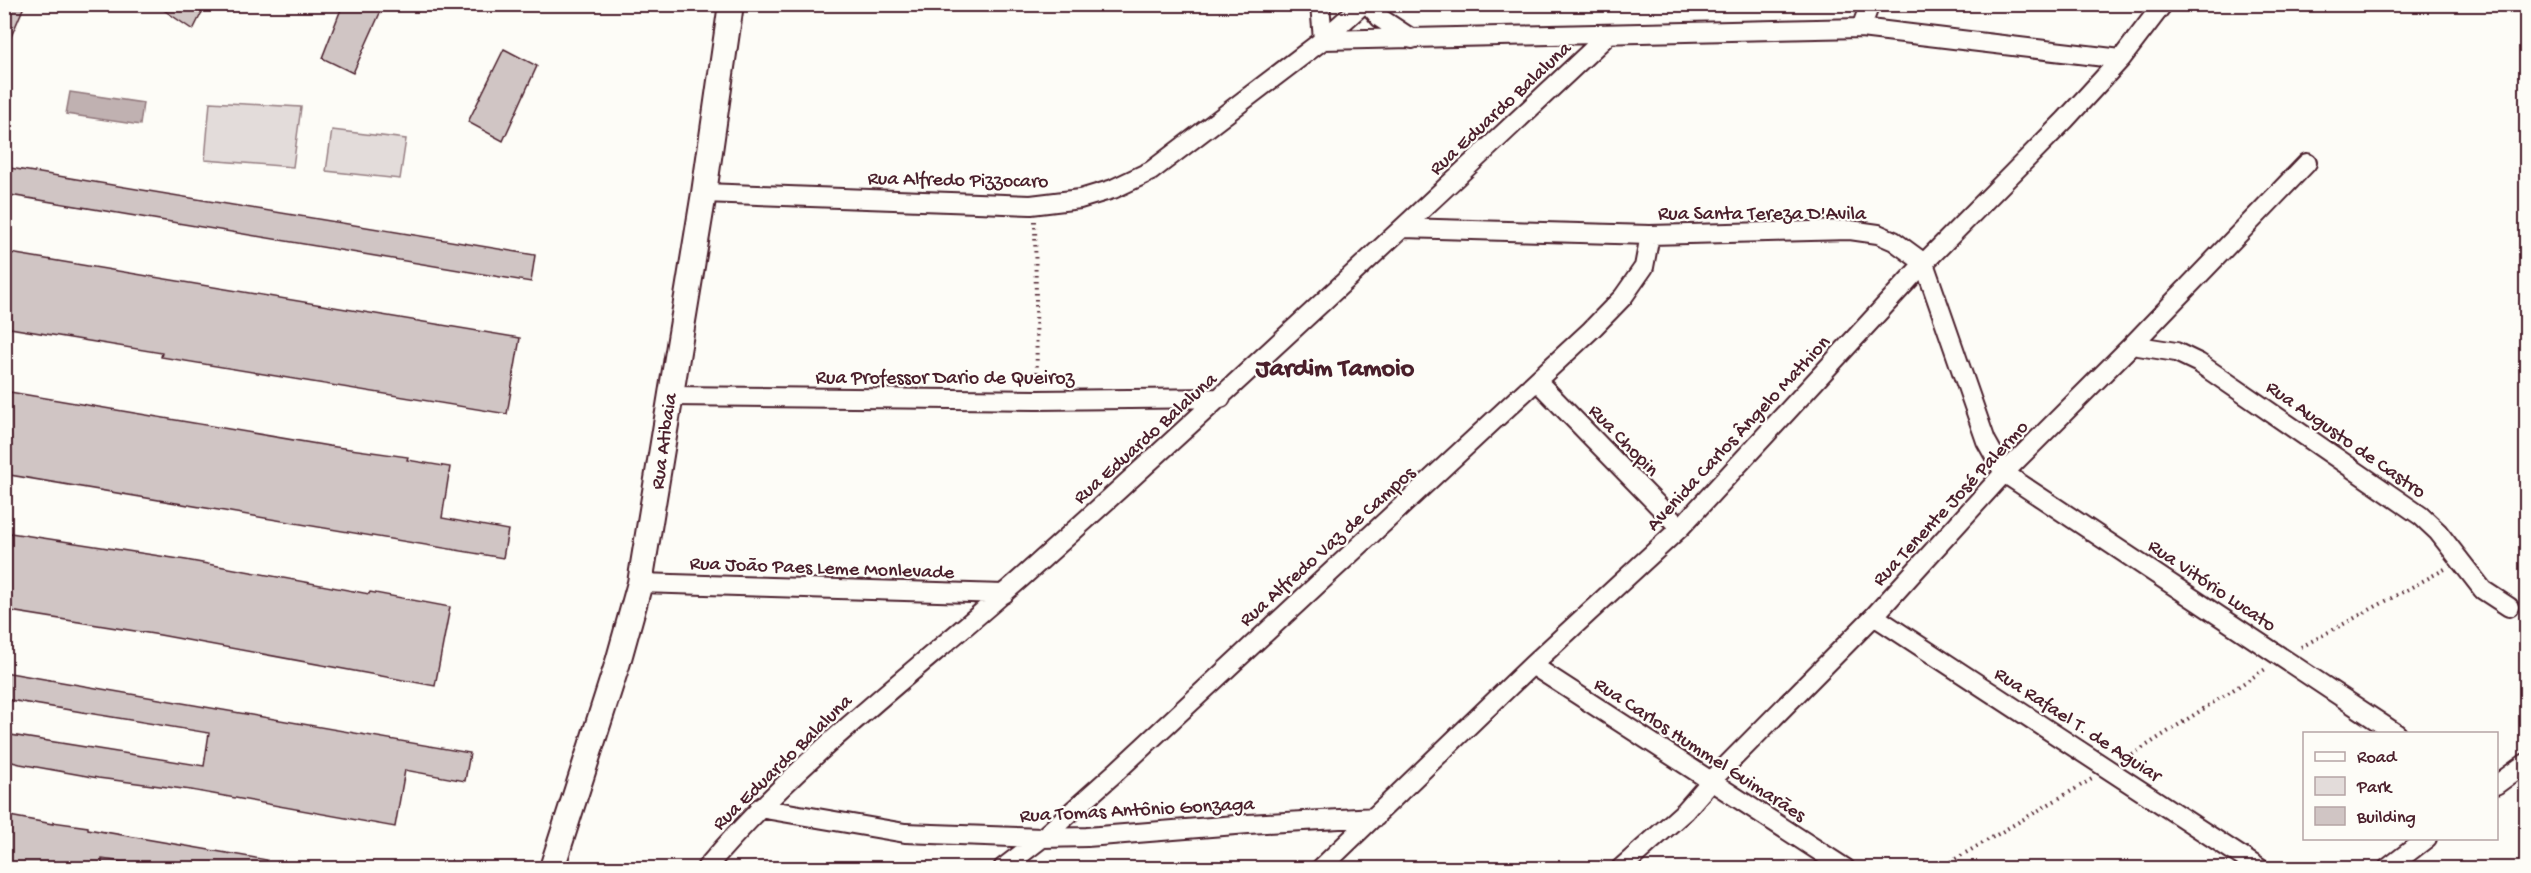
<svg xmlns="http://www.w3.org/2000/svg" width="2531" height="873" font-family="'Gochi Hand',sans-serif">
	<style>
		.green { fill: #e3dcda; stroke: #967e82; stroke-width: 1.5 }
		.water { fill: #c0b1b1; stroke: #91777b; stroke-width: 1.5 }
		.building { fill: #d0c5c4; stroke: #4a1f2b; stroke-width: 1.5 }
		.lines { fill: none; stroke-linecap: round; stroke-linejoin: round }
		.minor-casing { stroke: #4a1f2b; stroke-width: 22 }
		.secondary-casing { stroke: #4a1f2b; stroke-width: 28 }
		.path { stroke: #4a1f2b; stroke-width: 4; stroke-dasharray: 1.5 4.5; stroke-linecap: butt }
		.minor { stroke: #fdfcf7; stroke-width: 18 }
		.secondary { stroke: #fdfcf7; stroke-width: 24 }
		.labels { text-anchor: middle; stroke-width: 4.5; stroke-linejoin: round; paint-order: stroke }
		.street-label { font-size: 20px; fill: #4a1f2b; stroke: #fdfcf7 }
		.district-label { font-size: 26px; font-weight: bold; fill: #4a1f2b; stroke: #fdfcf7 }
	</style>
	<rect width="100%" height="100%" fill="#fdfcf7"/>
	<filter id="ink" filterUnits="userSpaceOnUse"><feTurbulence type="fractalNoise" baseFrequency=".0167" numOctaves="2"/><feDisplacementMap in="SourceGraphic" scale="12" xChannelSelector="R" yChannelSelector="G"/><feConvolveMatrix kernelMatrix="1 2 1 2 8 2 1 2 1" color-interpolation-filters="sRGB"/></filter>
	<g filter="url(#ink)">
		<path class="green" d="M210 102 301 107 293 167 205 160Z
			M332 130 406 139 400 179 326 171Z"/>
		<path class="water" d="M70 92 143 103 140 125 66 114Z"/>
		<path class="building" d="M4 4H25L4 53Z
			M155 4H206L193 30Z
			M343 4H384L353 73 322 58Z
			M504 49 537 66 503 141 468 122Z
			M4 167 535 255 531 282 4 194Z
			M4 252 520 338 507 414 161 357 162 353 4 327Z
			M4 391 329 446 408 457 407 460 450 467 442 518 508 530 503 558 4 474Z
			M4 532 186 560 369 594 370 592 450 607 435 686 160 635 4 610Z
			M4 672 470 753 465 781 405 770 395 827 191 790 98 778 20 764 4 760V734L204 766 209 733 4 699Z
			M4 815 53 824V822L88 827V829L267 860 266 868H168L102 859V868H4Z"/>
		<g class="lines">
			<defs>
				<path id="minor" d="M1320 4 1323 40
					M1368 4 1380 18 1412 39
					M1861 28 1870 4
					M1323 40 1861 28 2121 59
					M704 193 1031 205 1080 199 1113 189 1151 171 1323 40 1363 4
					M1403 228 1650 235 1850 230 1878 234 1894 241 1924 263 1986 441 2004 473 2397 734
					M2132 345 2176 352 2199 363 2421 516 2438 532 2483 590 2509 607
					M1537 381 1680 528
					M669 396 1037 400 1221 398
					M640 583 1004 594
					M1874 616 2259 868
					M1532 665 1845 868
					M2496 785 2526 763
					M759 808 905 833 1042 838 1087 837 1248 824 1376 817
					M706 868C803 753 926 664 1037 564 1230 390 1419 213 1608 35
					M1003 868 1042 838 1116 772 1591 330 1623 297 1644 267 1650 235
					M1321 868 1532 665 1680 528 1924 263 2065 120 2121 59 2163 4
					M1621 868 1685 811 1712 780 1874 616 2004 473 2132 345 2307 163
					M2388 868 2427 838"/>
				<path id="secondary" d="M552 868 618 662 640 583 704 193 731 4"/>
			</defs>
			<use href="#minor" class="minor-casing"/>
			<use href="#secondary" class="secondary-casing"/>
			<path class="path" d="M1035 221 1037 382
				M2301 647 2445 569
				M2127 758 2267 668
				M1940 868 2092 779"/>
			<use href="#minor" class="minor"/>
			<use href="#secondary" class="secondary"/>
		</g>
	</g>
	<g class="labels">
		<g class="street-label">
			<text transform="translate(1499 107) rotate(-43)" y="7">Rua Eduardo Balaluna</text>
			<text transform="translate(958 178) rotate(1)" y="7">Rua Alfredo Pizzocaro</text>
			<text x="1762" y="219">Rua Santa Tereza D'Avila</text>
			<text x="945" y="383">Rua Professor Dario de Queiroz</text>
			<text transform="translate(1737 432) rotate(-47)" y="7">Avenida Carlos Ângelo Mathion</text>
			<text transform="translate(1144 437) rotate(-42)" y="7">Rua Eduardo Balaluna</text>
			<text transform="translate(2347 438) rotate(35)" y="7">Rua Augusto de Castro</text>
			<text transform="translate(1625 439) rotate(46)" y="7">Rua Chopin</text>
			<text transform="translate(662 441) rotate(-82)" y="7">Rua Atibaia</text>
			<text transform="translate(1949 502) rotate(-47)" y="7">Rua Tenente José Palermo</text>
			<text transform="translate(1326 545) rotate(-42)" y="7">Rua Alfredo Vaz de Campos</text>
			<text transform="translate(822 566) rotate(2)" y="7">Rua João Paes Leme Monlevade</text>
			<text transform="translate(2213 584) rotate(34)" y="7">Rua Vitório Lucato</text>
			<text transform="translate(2079 723) rotate(33)" y="7">Rua Rafael T. de Aguiar</text>
			<text transform="translate(1701 748) rotate(33)" y="7">Rua Carlos Hummel Guimarães</text>
			<text transform="translate(781 761) rotate(-44)" y="7">Rua Eduardo Balaluna</text>
			<text transform="translate(1137 808) rotate(-3)" y="7">Rua Tomas Antônio Gonzaga</text>
		</g>
		<g class="district-label">
			<text x="1335" y="375">Jardim Tamoio</text>
		</g>
	</g>
	<rect width="2531" height="873" fill="none" stroke="#fdfcf7" stroke-width="24"/>
	<rect x="12" y="12" width="2507" height="849" fill="none" stroke="#4a1f2b" stroke-width="2" filter="url(#ink)"/>
	<rect x="2303" y="732" width="195" height="108" fill="#fdfcf7" stroke="#b5a4a5" stroke-width="1.5"/>
	<rect x="2315" y="752" width="30" height="9" fill="#fdfcf7" stroke="#b5a4a5" stroke-width="1.5"/>
	<text x="2357" y="762" font-size="18" fill="#4a1f2b">Road</text>
	<rect x="2315" y="777" width="30" height="18" fill="#e3dcda" stroke="#b5a4a5" stroke-width="1.5"/>
	<text x="2357" y="792" font-size="18" fill="#4a1f2b">Park</text>
	<rect x="2315" y="807" width="30" height="18" fill="#d0c5c4" stroke="#b5a4a5" stroke-width="1.5"/>
	<text x="2357" y="822" font-size="18" fill="#4a1f2b">Building</text>
</svg>
